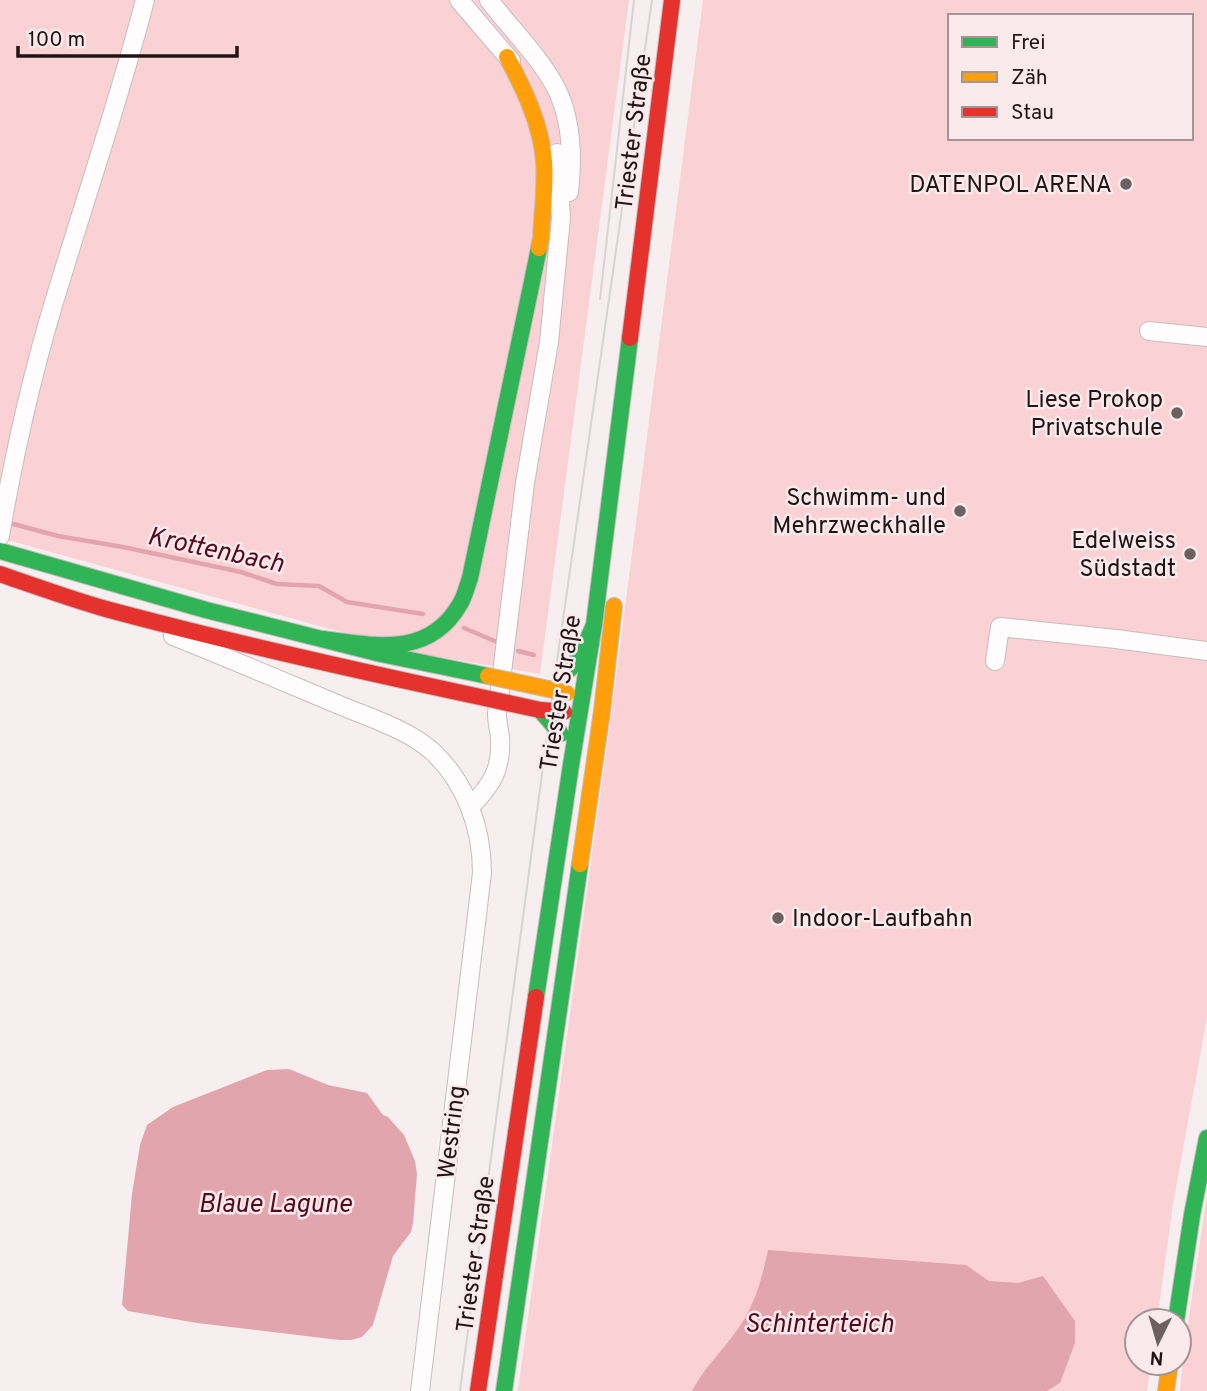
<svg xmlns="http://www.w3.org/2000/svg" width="1207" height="1391" font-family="Overpass,sans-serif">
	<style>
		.green { fill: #fad2d6; fill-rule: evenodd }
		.water { fill: #e3a5ad }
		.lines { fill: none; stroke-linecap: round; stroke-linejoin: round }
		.stream { stroke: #e3a5ad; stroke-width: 4.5 }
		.street-casing { stroke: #c7bcbe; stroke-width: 20 }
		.fast-casing { stroke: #c7bcbe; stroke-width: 18 }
		.slow-casing { stroke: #c7bcbe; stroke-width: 18 }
		.jam-casing { stroke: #c7bcbe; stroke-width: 18 }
		.street { stroke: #fefcfd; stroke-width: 18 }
		.fast { stroke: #30b455; stroke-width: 16 }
		.slow { stroke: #ff9f0a; stroke-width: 16 }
		.jam { stroke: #e5322d; stroke-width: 16 }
		.tram { stroke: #d7d4d4; stroke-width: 2 }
		.fast-bridge-casing { stroke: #c7bcbe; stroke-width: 18; stroke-linecap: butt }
		.slow-bridge-casing { stroke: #c7bcbe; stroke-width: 18; stroke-linecap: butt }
		.jam-bridge-casing { stroke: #c7bcbe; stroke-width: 18; stroke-linecap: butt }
		.fast-bridge { stroke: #30b455; stroke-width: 16 }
		.slow-bridge { stroke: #ff9f0a; stroke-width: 16 }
		.jam-bridge { stroke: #e5322d; stroke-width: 16 }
		.poi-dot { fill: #6c6061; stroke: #faeaec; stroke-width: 2.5 }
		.labels { text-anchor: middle; stroke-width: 5; stroke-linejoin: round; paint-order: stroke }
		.street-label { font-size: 24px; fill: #211415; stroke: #faeaec }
		.poi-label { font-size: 24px; fill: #211415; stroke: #faeaec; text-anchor: end }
		.water-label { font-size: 26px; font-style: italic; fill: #56081e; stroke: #faeaec }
	</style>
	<rect width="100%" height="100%" fill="#f6eeef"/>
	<path class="green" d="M0 0H629L540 674 417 653 0 538Z
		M703 0H1207V1018L1173 1204 1157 1321H1137V1363H1151L1147 1391H518L611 717ZM950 16H1191V138H950Z
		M1207 1195V1391H1180L1183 1357Z"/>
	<path class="water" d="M289 1069 328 1085 367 1093 383 1115 388 1117 404 1135 415 1161 417 1174 413 1223 411 1232 393 1256 373 1325 362 1337 351 1340H339L197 1323 128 1311 122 1305 132 1194 140 1145 147 1125 173 1107 267 1070Z
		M768 1250 966 1265 989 1281 1018 1283 1043 1276 1075 1321V1343L1060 1383 1047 1391H692C706 1364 730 1344 745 1318 757 1297 763 1274 768 1250Z"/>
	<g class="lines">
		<path class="stream" d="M6 522 58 536 123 547 241 572 277 584 319 586 347 602 423 614
			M464 628 497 642
			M518 651 534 655"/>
		<defs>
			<path id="street" d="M459 0 511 61
				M489 0C510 28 539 56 555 86 572 118 573 157 569 192
				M1149 331 1207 337
				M0 536C15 448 35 361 62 276 90 184 121 93 145 0
				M173 636C228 658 282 681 337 704 367 717 408 729 433 752 466 783 482 828 482 873L420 1391
				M995 661 1000 627 1116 639 1207 651
				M470 807C492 785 502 769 500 737 499 729 497 722 497 714L525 483 549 342 561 218 557 153"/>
			<path id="fast" d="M0 551 206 610 381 654 488 676
				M323 639C375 646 429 658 460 604 465 596 467 586 470 578L539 248
				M570 669 581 654 594 625
				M536 997 571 765 594 625 630 338
				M1176 1321 1192 1215 1207 1138
				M504 1391 580 864"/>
			<path id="slow" d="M507 57C524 89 541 124 544 161 546 186 542 213 541 238L539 248
				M580 864 602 711 614 606
				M1166 1391 1170 1363"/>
			<path id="jam" d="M630 338 672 0
				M0 574C35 586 71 599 106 609 232 643 358 671 485 698
				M478 1391 536 997"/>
		</defs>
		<use href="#street" class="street-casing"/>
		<use href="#fast" class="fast-casing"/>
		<use href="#slow" class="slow-casing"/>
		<use href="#jam" class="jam-casing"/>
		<use href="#street" class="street"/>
		<use href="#fast" class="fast"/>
		<use href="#slow" class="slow"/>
		<use href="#jam" class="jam"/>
		<path class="tram" d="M600 299 634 0
			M460 1391 557 661 652 0"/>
		<defs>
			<path id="fast-bridge" d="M540 710 561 734"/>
			<path id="slow-bridge" d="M488 676 567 693"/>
			<path id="jam-bridge" d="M485 698 540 710 564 712"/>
		</defs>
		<use href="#fast-bridge" class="fast-bridge-casing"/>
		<use href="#slow-bridge" class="slow-bridge-casing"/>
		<use href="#jam-bridge" class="jam-bridge-casing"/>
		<use href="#fast-bridge" class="fast-bridge"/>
		<use href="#slow-bridge" class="slow-bridge"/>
		<use href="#jam-bridge" class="jam-bridge"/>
	</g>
	<g class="poi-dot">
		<circle cx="1126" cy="184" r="7"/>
		<circle cx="1177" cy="413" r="7"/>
		<circle cx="960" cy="511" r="7"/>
		<circle cx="1190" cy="554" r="7"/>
		<circle cx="778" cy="918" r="7"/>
	</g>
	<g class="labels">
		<g class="street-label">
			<text transform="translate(633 132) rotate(-83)" y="8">Triester Straße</text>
			<text transform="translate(560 693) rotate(-81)" y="8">Triester Straße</text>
			<text transform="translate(451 1132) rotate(-83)" y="8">Westring</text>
			<text transform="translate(475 1254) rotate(-82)" y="8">Triester Straße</text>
		</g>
		<g class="poi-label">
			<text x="1112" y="192">DATENPOL ARENA</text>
			<text x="1163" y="407">Liese Prokop<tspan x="1163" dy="28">Privatschule</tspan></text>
			<text x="946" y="505">Schwimm- und<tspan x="946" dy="28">Mehrzweckhalle</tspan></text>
			<text x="1176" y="548">Edelweiss<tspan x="1176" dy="28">Südstadt</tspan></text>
			<text x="792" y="926" text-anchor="start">Indoor-Laufbahn</text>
		</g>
		<g class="water-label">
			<text transform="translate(216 549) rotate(12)" y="9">Krottenbach</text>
			<text x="275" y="1212">Blaue Lagune</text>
			<text x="819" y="1332">Schinterteich</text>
		</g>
	</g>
	<rect x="948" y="14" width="245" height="126" fill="#faeaec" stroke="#a39496" stroke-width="2"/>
	<rect x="962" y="37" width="35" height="10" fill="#30b455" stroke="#a39496" stroke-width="2"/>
	<text x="1011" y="49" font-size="21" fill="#211415">Frei</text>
	<rect x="962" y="72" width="35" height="10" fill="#ff9f0a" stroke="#a39496" stroke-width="2"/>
	<text x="1011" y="84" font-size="21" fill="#211415">Zäh</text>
	<rect x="962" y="107" width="35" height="10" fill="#e5322d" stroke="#a39496" stroke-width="2"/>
	<text x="1011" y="119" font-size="21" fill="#211415">Stau</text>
	<g transform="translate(1158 1342) rotate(185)"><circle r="33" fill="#faeaec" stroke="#a39496" stroke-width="2"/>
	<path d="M0-5L12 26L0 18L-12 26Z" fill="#6c6061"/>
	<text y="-10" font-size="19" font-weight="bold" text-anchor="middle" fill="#211415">N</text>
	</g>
	<path d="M18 46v10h219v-10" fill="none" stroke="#211415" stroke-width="3.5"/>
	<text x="28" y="46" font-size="21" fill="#211415" stroke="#faeaec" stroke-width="5" paint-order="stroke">100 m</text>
</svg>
